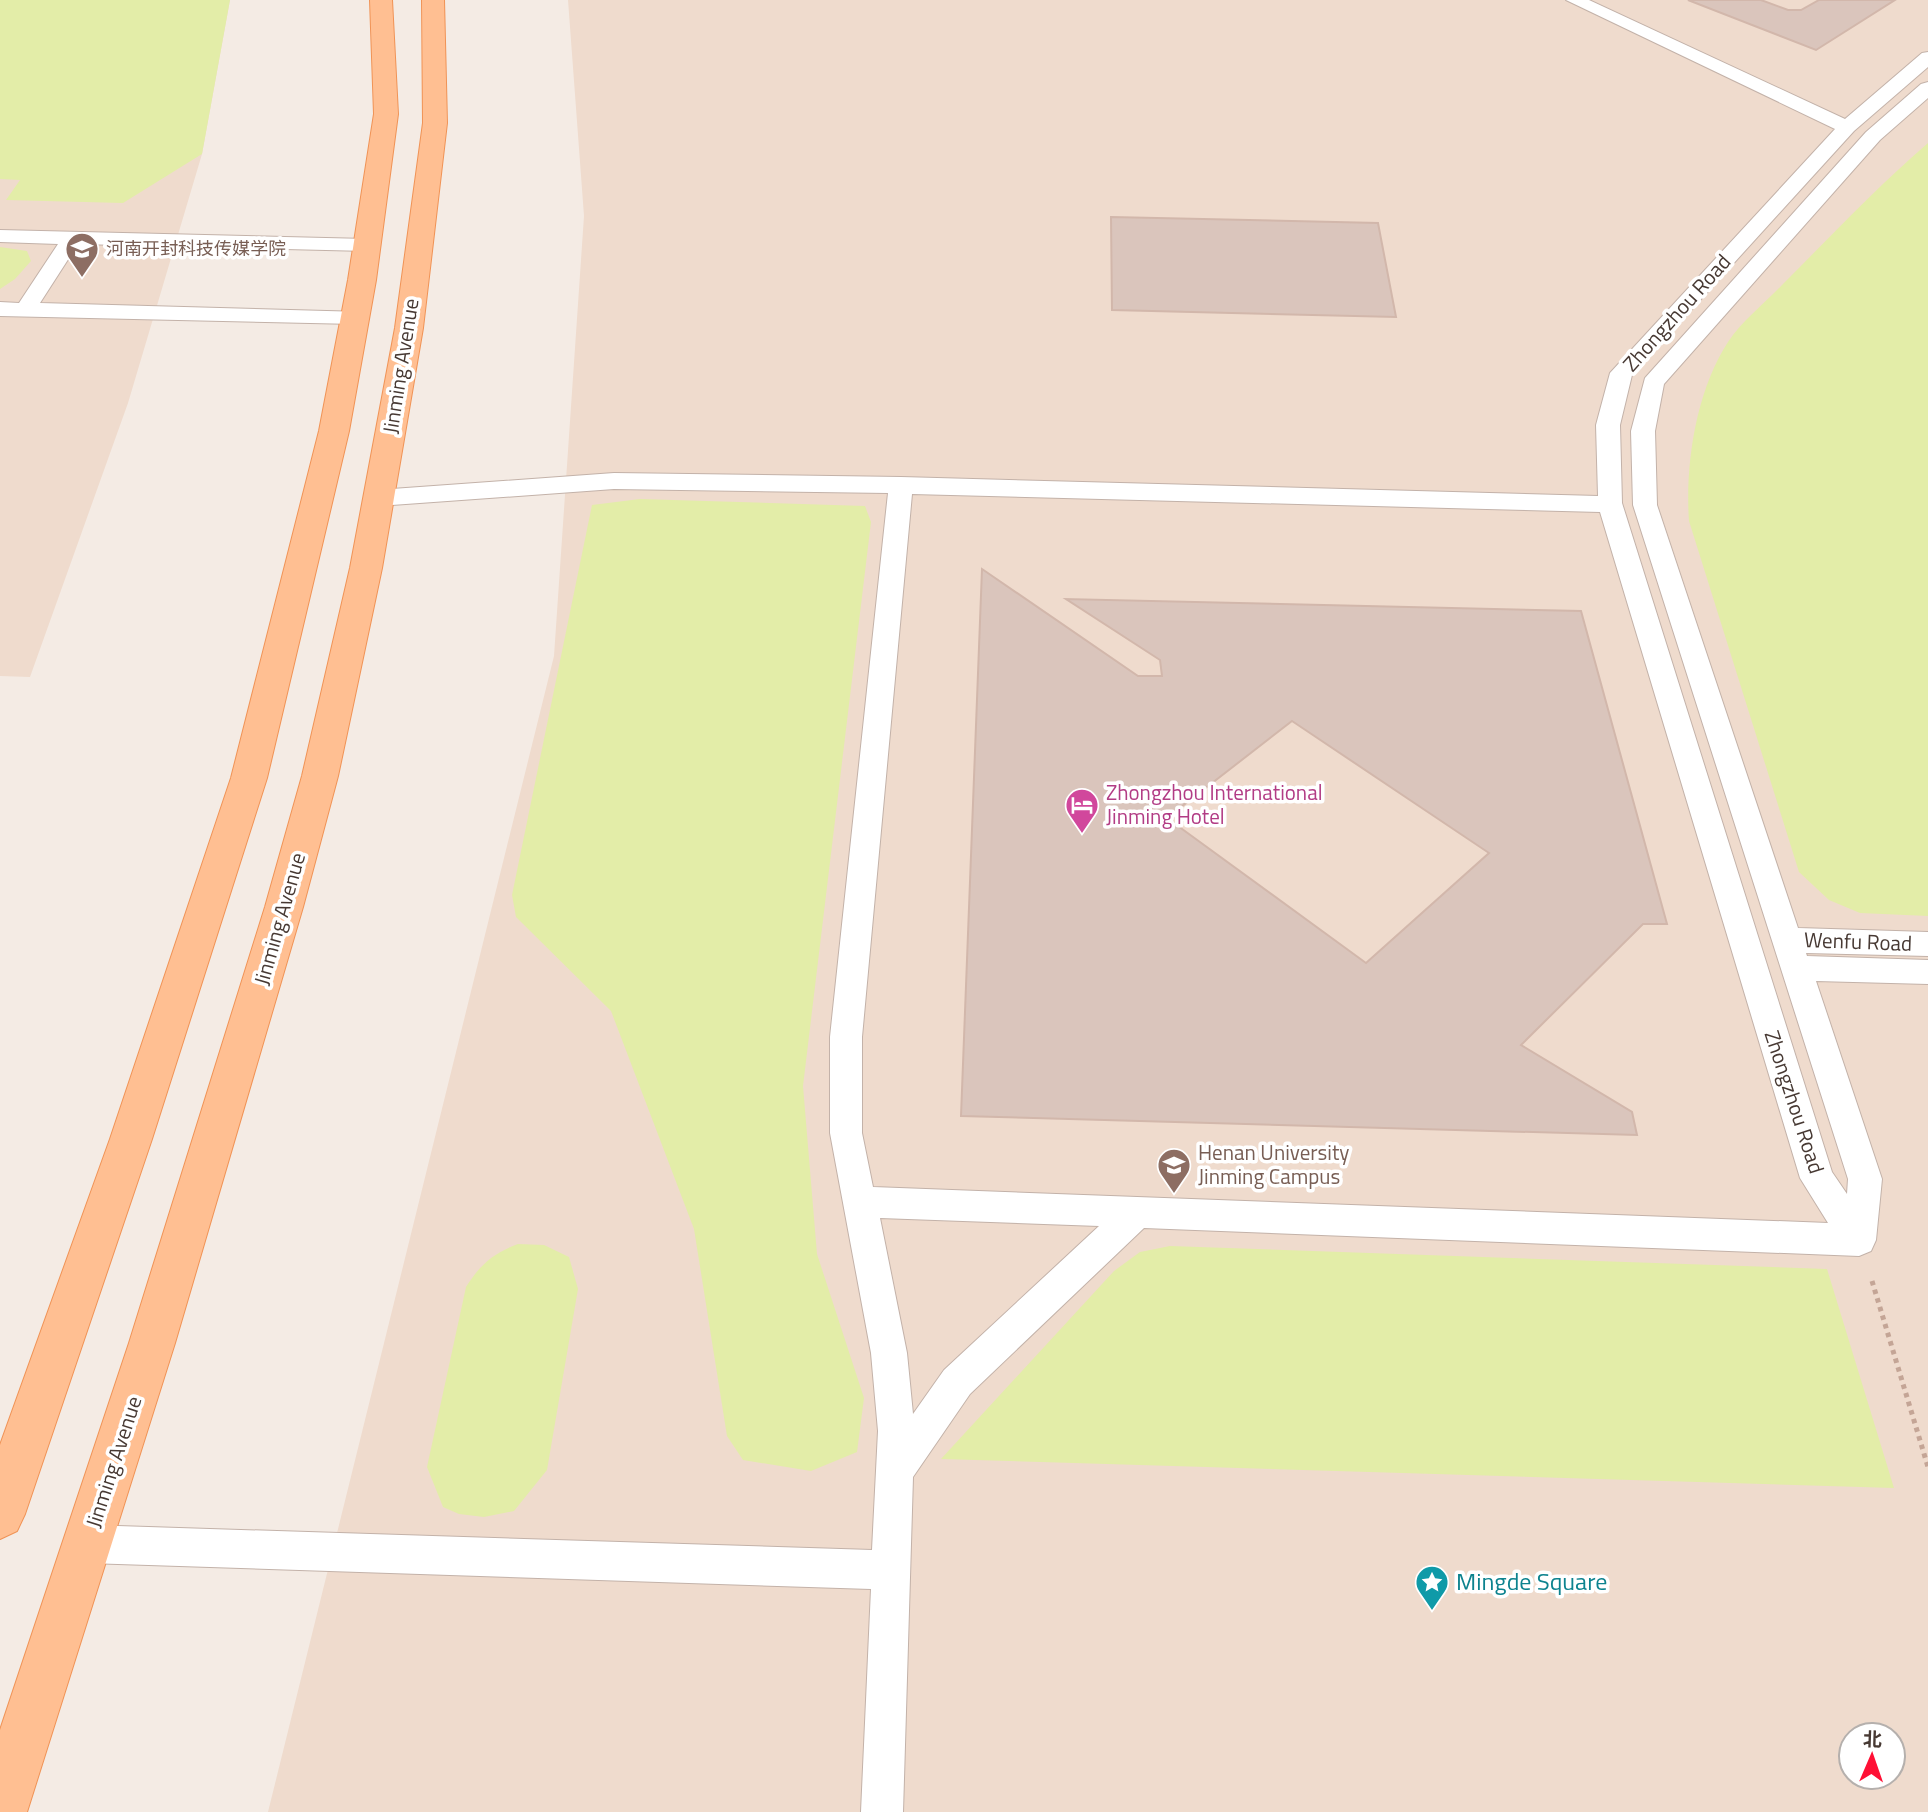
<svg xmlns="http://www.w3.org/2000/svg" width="1928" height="1812" font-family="'Titillium Web','Noto Sans SC',sans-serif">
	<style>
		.education { fill: #efdbcd; fill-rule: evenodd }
		.green { fill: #e3eda8 }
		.building { fill: #dac5bc; stroke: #d2b7ab; stroke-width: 2; fill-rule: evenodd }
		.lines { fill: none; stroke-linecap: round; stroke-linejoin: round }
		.lane-casing { stroke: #c3b2a9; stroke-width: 2 }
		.primary-casing { stroke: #f09356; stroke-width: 2 }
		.path { stroke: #c4a596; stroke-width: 5; stroke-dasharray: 4.5 4.5; stroke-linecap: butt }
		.lane { fill: #fff; fill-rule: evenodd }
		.primary { fill: #ffbf92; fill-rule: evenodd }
		.labels { text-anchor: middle; stroke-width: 7; stroke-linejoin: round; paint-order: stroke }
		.far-education-label { font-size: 18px; fill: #785e54; stroke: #fff; text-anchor: start }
		.street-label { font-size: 21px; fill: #473933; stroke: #fff }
		.hotel-label { font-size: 21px; fill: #b23c85; stroke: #fff; text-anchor: start }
		.education-label { font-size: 21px; fill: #785e54; stroke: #fff; text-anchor: start }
		.near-culture-label { font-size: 24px; fill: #0d838f; stroke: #fff; text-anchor: start }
	</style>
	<rect width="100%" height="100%" fill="#f4ebe4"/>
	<path class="education" d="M0 0H230L202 154 128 403 30 677 0 676Z
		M568 0H1928V1812H268L554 656 584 216ZM1851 1735H1893V1777H1851Z"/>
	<path class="green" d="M0 0H230L202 154 123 203 6 200 20 180 0 179Z
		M1928 143V916L1860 913 1829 900 1799 872 1689 521C1685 464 1696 391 1728 342 1742 321 1766 302 1783 284 1831 236 1877 187 1928 143Z
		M0 247 27 251 31 261 15 279 0 289Z
		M640 499 865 506 871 522 803 1086 817 1254 864 1398 857 1452 811 1471 743 1460 727 1436 694 1229 611 1011 516 917 512 895 592 505Z
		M518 1244 544 1245 569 1257 578 1289 547 1470 514 1511 484 1517 459 1514 443 1507 427 1467 466 1287C480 1265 493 1253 518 1244Z
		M1170 1246 1827 1269 1894 1488 941 1459 1114 1271 1140 1252Z"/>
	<path class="building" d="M1688 0H1761L1788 10H1801L1819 0H1895L1816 50Z
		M1111 217 1378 223 1396 317 1112 310Z
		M982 569 1138 676H1162L1160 660 1066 599 1581 611 1667 924H1643L1521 1045 1632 1112 1637 1135 961 1116ZM1292 721 1489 853 1366 963 1167 818Z"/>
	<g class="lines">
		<defs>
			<path id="lane" d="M1566 0H1589L1845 119 1922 53 1928 52V67L1854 131 1632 375 1620 425 1622 503 1832 1172 1847 1194 1848 1179 1633 505 1631 431 1645 378 1866 132 1921 84 1928 82V98L1880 140 1664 384 1655 431 1657 505 1798 928 1928 932V956L1806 953 1807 956 1928 960V984L1816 981 1882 1179 1876 1240 1871 1251 1859 1256 1144 1228 970 1394 913 1477 903 1812H861L871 1589 87 1563 73 1558 68 1544 73 1530 87 1525 872 1550 878 1431 871 1353 830 1133V1037L888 493 614 489 378 506 369 504 366 498 369 492 378 490 614 473 901 477 1598 496 1596 425 1610 373 1835 129ZM912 494 1600 512 1800 1178 1828 1223 873 1187 862 1133V1037ZM880 1218 1099 1226 944 1370 913 1414 907 1353Z
				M0 230 367 239 377 245 367 251 78 244 40 303 363 312 366 317 355 324 0 316V302L19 303 58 244 0 242Z"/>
			<path id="primary" d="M370 0H392L398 114 376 280 349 431 267 778 152 1139 25 1514 17 1531 0 1539V1445L110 1139 231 778 319 431 348 280 374 114Z
				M422 0H444L447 123 423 328 382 568 338 776 303 907 175 1343 27 1812H0V1730L129 1343 265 907 302 776 350 568 395 328 423 123Z"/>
		</defs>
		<use href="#lane" class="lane-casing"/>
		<use href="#primary" class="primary-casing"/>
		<path class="path" d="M1872 1281 1928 1467"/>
		<use href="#lane" class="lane"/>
		<use href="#primary" class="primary"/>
	</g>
	<defs>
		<symbol id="university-pin" viewBox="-11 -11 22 30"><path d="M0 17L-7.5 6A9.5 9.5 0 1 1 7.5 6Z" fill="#8d6e63" stroke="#fff"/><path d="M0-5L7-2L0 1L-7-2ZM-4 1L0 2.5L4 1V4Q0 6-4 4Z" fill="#fff"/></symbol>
		<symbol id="hotel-pin" viewBox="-11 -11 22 30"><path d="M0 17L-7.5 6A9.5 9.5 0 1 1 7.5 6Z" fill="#d1479c" stroke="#fff"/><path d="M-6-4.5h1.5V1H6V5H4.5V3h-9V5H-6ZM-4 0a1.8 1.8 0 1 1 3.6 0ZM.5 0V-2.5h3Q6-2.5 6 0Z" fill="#fff"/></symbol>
		<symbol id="sight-pin" viewBox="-11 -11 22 30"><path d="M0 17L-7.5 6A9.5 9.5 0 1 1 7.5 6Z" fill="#0f9aa8" stroke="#fff"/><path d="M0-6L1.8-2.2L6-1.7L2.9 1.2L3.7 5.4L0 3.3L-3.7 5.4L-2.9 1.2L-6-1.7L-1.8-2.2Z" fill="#fff"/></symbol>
	</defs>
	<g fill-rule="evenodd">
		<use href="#university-pin" x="63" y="230" width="38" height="52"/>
		<use href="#hotel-pin" x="1063" y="786" width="38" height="52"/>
		<use href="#university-pin" x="1155" y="1146" width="38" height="52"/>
		<use href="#sight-pin" x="1413" y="1563" width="38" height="52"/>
	</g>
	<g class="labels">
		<g class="far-education-label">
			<text x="106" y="255">河南开封科技传媒学院</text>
		</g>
		<g class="street-label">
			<text transform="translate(1677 313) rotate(-48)" y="7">Zhongzhou Road</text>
			<text transform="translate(401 366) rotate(-81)" y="7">Jinming Avenue</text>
			<text transform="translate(280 919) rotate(-74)" y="7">Jinming Avenue</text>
			<text transform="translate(1858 942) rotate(2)" y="7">Wenfu Road</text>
			<text transform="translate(1794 1102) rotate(72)" y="7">Zhongzhou Road</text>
			<text transform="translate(114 1462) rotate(-72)" y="7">Jinming Avenue</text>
		</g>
		<g class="hotel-label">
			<text x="1106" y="800">Zhongzhou International<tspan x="1106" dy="24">Jinming Hotel</tspan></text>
		</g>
		<g class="education-label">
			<text x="1198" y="1160">Henan University<tspan x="1198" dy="24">Jinming Campus</tspan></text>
		</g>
		<g class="near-culture-label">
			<text x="1456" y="1590">Mingde Square</text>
		</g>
	</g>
	<g transform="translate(1872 1756) rotate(2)"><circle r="33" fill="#ffffff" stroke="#b5b0ad" stroke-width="2"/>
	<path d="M0-5L12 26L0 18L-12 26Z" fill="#ff1035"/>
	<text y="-10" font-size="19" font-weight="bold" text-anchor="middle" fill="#473933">北</text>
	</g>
</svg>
